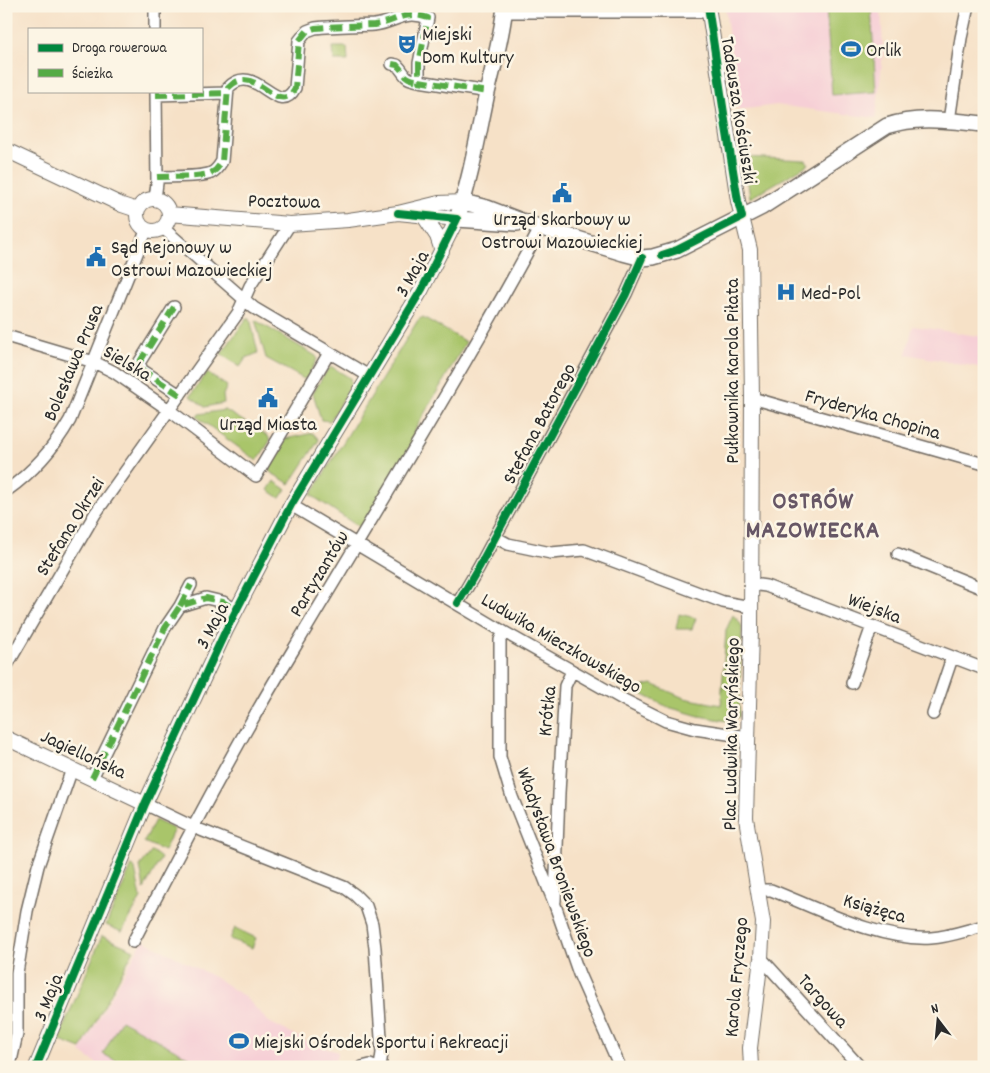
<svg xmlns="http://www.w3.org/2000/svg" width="990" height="1073" font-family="Dekko,sans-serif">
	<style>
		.built { fill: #f6cfd6 }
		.green { fill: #a9c56b; stroke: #6a784b }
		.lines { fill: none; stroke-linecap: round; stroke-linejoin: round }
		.minor-casing { stroke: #726b62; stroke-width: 14 }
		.tertiary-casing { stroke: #726b62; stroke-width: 16 }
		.secondary-casing { stroke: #726b62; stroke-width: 18 }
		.minor { stroke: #fff; stroke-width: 11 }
		.tertiary { stroke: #fff; stroke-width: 14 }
		.secondary { stroke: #fff; stroke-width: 15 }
		.quiet { stroke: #54ab44; stroke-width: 6; stroke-dasharray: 12 6; stroke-linecap: butt }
		.cycleway-casing { stroke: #fcf5e5; stroke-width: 11 }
		.cycleway { stroke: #00873e; stroke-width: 8 }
		.labels { text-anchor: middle; stroke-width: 5; stroke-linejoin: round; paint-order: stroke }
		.poi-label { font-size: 20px; fill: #2b2b2b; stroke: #fcf5e5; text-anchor: start }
		.street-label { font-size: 20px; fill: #2b2b2b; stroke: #fcf5e5 }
		.district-label { font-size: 25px; font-weight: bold; letter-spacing: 1px; fill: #675766; stroke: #fcf5e5 }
	</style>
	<rect width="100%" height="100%" fill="#fcf5e5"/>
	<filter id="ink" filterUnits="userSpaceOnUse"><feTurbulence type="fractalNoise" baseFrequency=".02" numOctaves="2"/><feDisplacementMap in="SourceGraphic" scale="10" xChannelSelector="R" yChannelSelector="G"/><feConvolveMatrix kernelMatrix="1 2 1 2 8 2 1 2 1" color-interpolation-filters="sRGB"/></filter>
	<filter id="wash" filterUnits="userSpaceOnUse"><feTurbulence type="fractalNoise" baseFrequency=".0096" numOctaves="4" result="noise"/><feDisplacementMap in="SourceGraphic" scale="20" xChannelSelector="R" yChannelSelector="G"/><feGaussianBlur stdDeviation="1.12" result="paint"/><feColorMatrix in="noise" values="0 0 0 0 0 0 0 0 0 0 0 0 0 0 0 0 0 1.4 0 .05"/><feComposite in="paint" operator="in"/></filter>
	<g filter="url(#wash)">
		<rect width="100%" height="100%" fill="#f6e1c7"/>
		<path class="built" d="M725 6 881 7 883 52 876 118 777 105 738 110Z
			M913 326 984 337V368L906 354Z
			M143 940 218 979 245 997 269 1022 310 1043 338 1052 335 1060 347 1065 345 1067H102L80 1052Z"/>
		<path class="green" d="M826 6H871L876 92 832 95Z
			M333 47H347L348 61H334Z
			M744 157 806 160 809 164 750 198Z
			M423 317 466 342 413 433 417 436 362 529 311 495 418 320Z
			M247 318H250L258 353 246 358 240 367 221 354Z
			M255 320 316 356 317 359 307 378 304 379 266 358Z
			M332 367 350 378 351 386 330 421 321 420 313 393 327 370Z
			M207 373 227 386 223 395 224 403 205 407 190 396Z
			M225 410 268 436 270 441 257 461 197 417 199 414Z
			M313 433 319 440 290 484 270 472 269 469 285 439Z
			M274 481 286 489 280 498 268 490Z
			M679 614 696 618 692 629H676Z
			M733 615 740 623 742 627 739 717 727 721 699 716 668 707 639 693 641 687 652 684 684 698 721 705 726 630Z
			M155 820 174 829 164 851 144 842Z
			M152 851 161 858 144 889 140 866Z
			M132 865 135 869 141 898 122 932 106 925Z
			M235 928 256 938 252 948 230 939Z
			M102 936 134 950 81 1049 58 1040Z
			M121 1020 190 1058 185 1067H128L103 1054Z"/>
	</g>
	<g filter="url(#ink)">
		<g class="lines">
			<defs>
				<path id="minor" d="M155 6V29
					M504 12H709
					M392 64 397 65C407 75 402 78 419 81
					M156 95 227 93
					M949 121 961 38 968 6
					M157 177C171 176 199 178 211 173 217 170 219 166 222 161L228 88C255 59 278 120 295 88L299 41 307 31 315 28C334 26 354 26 374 25 395 23 404 9 428 18L419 63V81L488 92
					M155 199 157 183 156 91
					M163 228 254 308 369 376
					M174 307 139 363 142 370 180 395
					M6 336 94 362 114 372 169 410 256 476 329 353
					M752 398 984 464
					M6 491C33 472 54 448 70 420L146 231
					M291 505 504 632 626 701 666 721 695 729 748 737
					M495 537 508 544 551 553 584 550 723 602 751 607
					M898 554 984 589
					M751 584 766 586 984 669
					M458 603 479 567 626 294 642 258
					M180 606 191 585
					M504 632 500 640V757L512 797 555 905 579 974 620 1067
					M6 667 95 514 238 313 250 286 290 224
					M852 683 872 626
					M933 714 952 658
					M92 778 165 628 180 606 206 598 223 602 236 610
					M145 804 193 827 344 887 355 895 366 906 372 924 375 948 382 1053 380 1067
					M759 890H771C819 909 879 941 931 938 949 937 967 930 984 926
					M555 901 559 793 565 686 572 671
					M133 942C184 844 235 746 292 652 376 511 463 371 541 227
					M761 958 860 1067
					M11 1061 17 1034V973L27 911 38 866 72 769
					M362 1067 370 1065 375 1067"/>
				<path id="tertiary" d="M708 6 738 201 750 250 752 398 751 630 746 818 763 922 761 958 750 1048 751 1067
					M6 150 122 205 137 210
					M137 215a16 16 0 1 1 32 0a16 16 0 1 1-32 0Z
					M169 214 290 224 348 220 398 213 439 203 463 202
					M423 215 437 236 442 251
					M6 738 145 804
					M36 1067 145 804 226 630 291 505 422 289 457 219 398 213"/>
				<path id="secondary" d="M505 6C502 36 494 64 487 93 478 135 471 178 457 219L517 223
					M463 202 487 208 529 224 623 253 642 258 653 257 677 250 762 207 887 126C919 115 951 121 984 124"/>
			</defs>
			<use href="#minor" class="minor-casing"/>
			<use href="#tertiary" class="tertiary-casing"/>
			<use href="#secondary" class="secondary-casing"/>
			<use href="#minor" class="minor"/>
			<use href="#tertiary" class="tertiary"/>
			<use href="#secondary" class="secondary"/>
			<path class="quiet" d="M392 64 397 65C407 75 402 78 419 81
				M156 95 227 93
				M157 177C171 176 199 178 211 173 217 170 219 166 222 161L228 88C255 59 278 120 295 88L299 41 307 31 315 28C334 26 354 26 374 25 395 23 404 9 428 18L419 63V81L488 92
				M174 307 139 363 142 370 180 395
				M180 606 191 585
				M92 778 165 628 180 606 206 598 223 602 236 610"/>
			<defs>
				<path id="cycleway" d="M662 255 677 250 742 217 738 201 726 127 708 6
					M458 603 479 567 626 294 642 258
					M36 1067 145 804 226 630 291 505 422 289 457 219 398 213"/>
			</defs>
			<use href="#cycleway" class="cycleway-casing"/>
			<use href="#cycleway" class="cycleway"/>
		</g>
	</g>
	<defs>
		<symbol id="theatre-bare" viewBox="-9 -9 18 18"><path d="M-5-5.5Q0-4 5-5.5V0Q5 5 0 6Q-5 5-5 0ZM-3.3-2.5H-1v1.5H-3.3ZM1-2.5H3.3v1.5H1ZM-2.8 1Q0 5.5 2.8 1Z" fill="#1f6fb2" stroke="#fcf5e5" stroke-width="2.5" paint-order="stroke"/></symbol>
		<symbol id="stadium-bare" viewBox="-9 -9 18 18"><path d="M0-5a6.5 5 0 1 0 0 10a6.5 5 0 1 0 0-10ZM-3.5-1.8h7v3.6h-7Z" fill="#1f6fb2" stroke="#fcf5e5" stroke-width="2.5" paint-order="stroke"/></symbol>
		<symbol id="civic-bare" viewBox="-9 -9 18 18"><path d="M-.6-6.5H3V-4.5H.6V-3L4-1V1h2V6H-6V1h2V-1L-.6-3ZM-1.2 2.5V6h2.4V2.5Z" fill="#1f6fb2" stroke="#fcf5e5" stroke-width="2.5" paint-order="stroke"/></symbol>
		<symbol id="hospital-bare" viewBox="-9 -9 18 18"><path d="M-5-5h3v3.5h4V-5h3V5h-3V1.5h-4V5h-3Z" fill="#1f6fb2" stroke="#fcf5e5" stroke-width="2.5" paint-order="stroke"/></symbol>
	</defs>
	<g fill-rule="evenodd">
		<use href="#theatre-bare" x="393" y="30" width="28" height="28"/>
		<use href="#stadium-bare" x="837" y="35" width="28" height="28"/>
		<use href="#civic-bare" x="548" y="179" width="28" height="28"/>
		<use href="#civic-bare" x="82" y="243" width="28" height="28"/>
		<use href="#hospital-bare" x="772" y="278" width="28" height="28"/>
		<use href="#civic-bare" x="254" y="384" width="28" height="28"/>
		<use href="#stadium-bare" x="225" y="1027" width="28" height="28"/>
	</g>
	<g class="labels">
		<g class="poi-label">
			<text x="422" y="40">Miejski<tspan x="422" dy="23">Dom Kultury</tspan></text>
			<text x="866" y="56">Orlik</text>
			<text x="562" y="225" text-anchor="middle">Urząd Skarbowy w<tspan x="562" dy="23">Ostrowi Mazowieckiej</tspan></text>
			<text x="111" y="253">Sąd Rejonowy w<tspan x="111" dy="23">Ostrowi Mazowieckiej</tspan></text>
			<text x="801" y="299">Med-Pol</text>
			<text x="268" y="430" text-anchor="middle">Urząd Miasta</text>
			<text x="254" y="1048">Miejski Ośrodek Sportu i Rekreacji</text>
		</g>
		<g class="street-label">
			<text transform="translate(740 110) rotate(81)" y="7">Tadeusza Kościuszki</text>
			<text transform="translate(284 200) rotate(1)" y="7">Pocztowa</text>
			<text transform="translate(411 273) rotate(-61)" y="7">3 Maja</text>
			<text transform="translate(72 362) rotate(-67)" y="7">Bolesława Prusa</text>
			<text transform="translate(128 362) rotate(31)" y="7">Sielska</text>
			<text transform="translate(731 371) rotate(-90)" y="7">Pułkownika Karola Piłata</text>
			<text transform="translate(873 413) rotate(16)" y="7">Fryderyka Chopina</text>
			<text transform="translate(538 423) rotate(-62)" y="7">Stefana Batorego</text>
			<text transform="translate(69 526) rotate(-58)" y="7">Stefana Okrzei</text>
			<text transform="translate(318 573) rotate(-59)" y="7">Partyzantów</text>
			<text transform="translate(875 607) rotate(21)" y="7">Wiejska</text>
			<text transform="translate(211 625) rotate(-63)" y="7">3 Maja</text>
			<text transform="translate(562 642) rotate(30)" y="7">Ludwika Mieczkowskiego</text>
			<text transform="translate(546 711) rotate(-84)" y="7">Krótka</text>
			<text transform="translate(730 734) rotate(-89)" y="7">Plac Ludwika Waryńskiego</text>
			<text transform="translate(84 753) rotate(25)" y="7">Jagiellońska</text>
			<text transform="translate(558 862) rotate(70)" y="7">Władysława Broniewskiego</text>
			<text transform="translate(875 907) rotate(16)" y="7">Książęca</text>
			<text transform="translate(735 977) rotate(-85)" y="7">Karola Fryczego</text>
			<text transform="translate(47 997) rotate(-68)" y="7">3 Maja</text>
			<text transform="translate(824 1000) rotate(48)" y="7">Targowa</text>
		</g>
		<g class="district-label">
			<text x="813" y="508">OSTRÓW<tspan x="813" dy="29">MAZOWIECKA</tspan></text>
		</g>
	</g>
	<rect width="990" height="1073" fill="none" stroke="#fcf5e5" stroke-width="25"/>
	<rect x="28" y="28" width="175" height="65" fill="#fcf5e5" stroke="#a8a49b"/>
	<rect x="38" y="44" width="25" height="8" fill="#00873e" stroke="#a8a49b"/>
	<text x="72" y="52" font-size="15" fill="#2b2b2b">Droga rowerowa</text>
	<rect x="38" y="69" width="25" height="8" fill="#54ab44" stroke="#a8a49b"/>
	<text x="72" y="78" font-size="15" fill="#2b2b2b">Ścieżka</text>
	<g transform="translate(938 1020) rotate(344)" stroke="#fcf5e5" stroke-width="4" paint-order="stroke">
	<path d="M0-4L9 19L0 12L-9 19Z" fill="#2b2b2b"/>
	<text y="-8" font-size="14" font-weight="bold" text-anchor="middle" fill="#2b2b2b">N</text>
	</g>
</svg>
